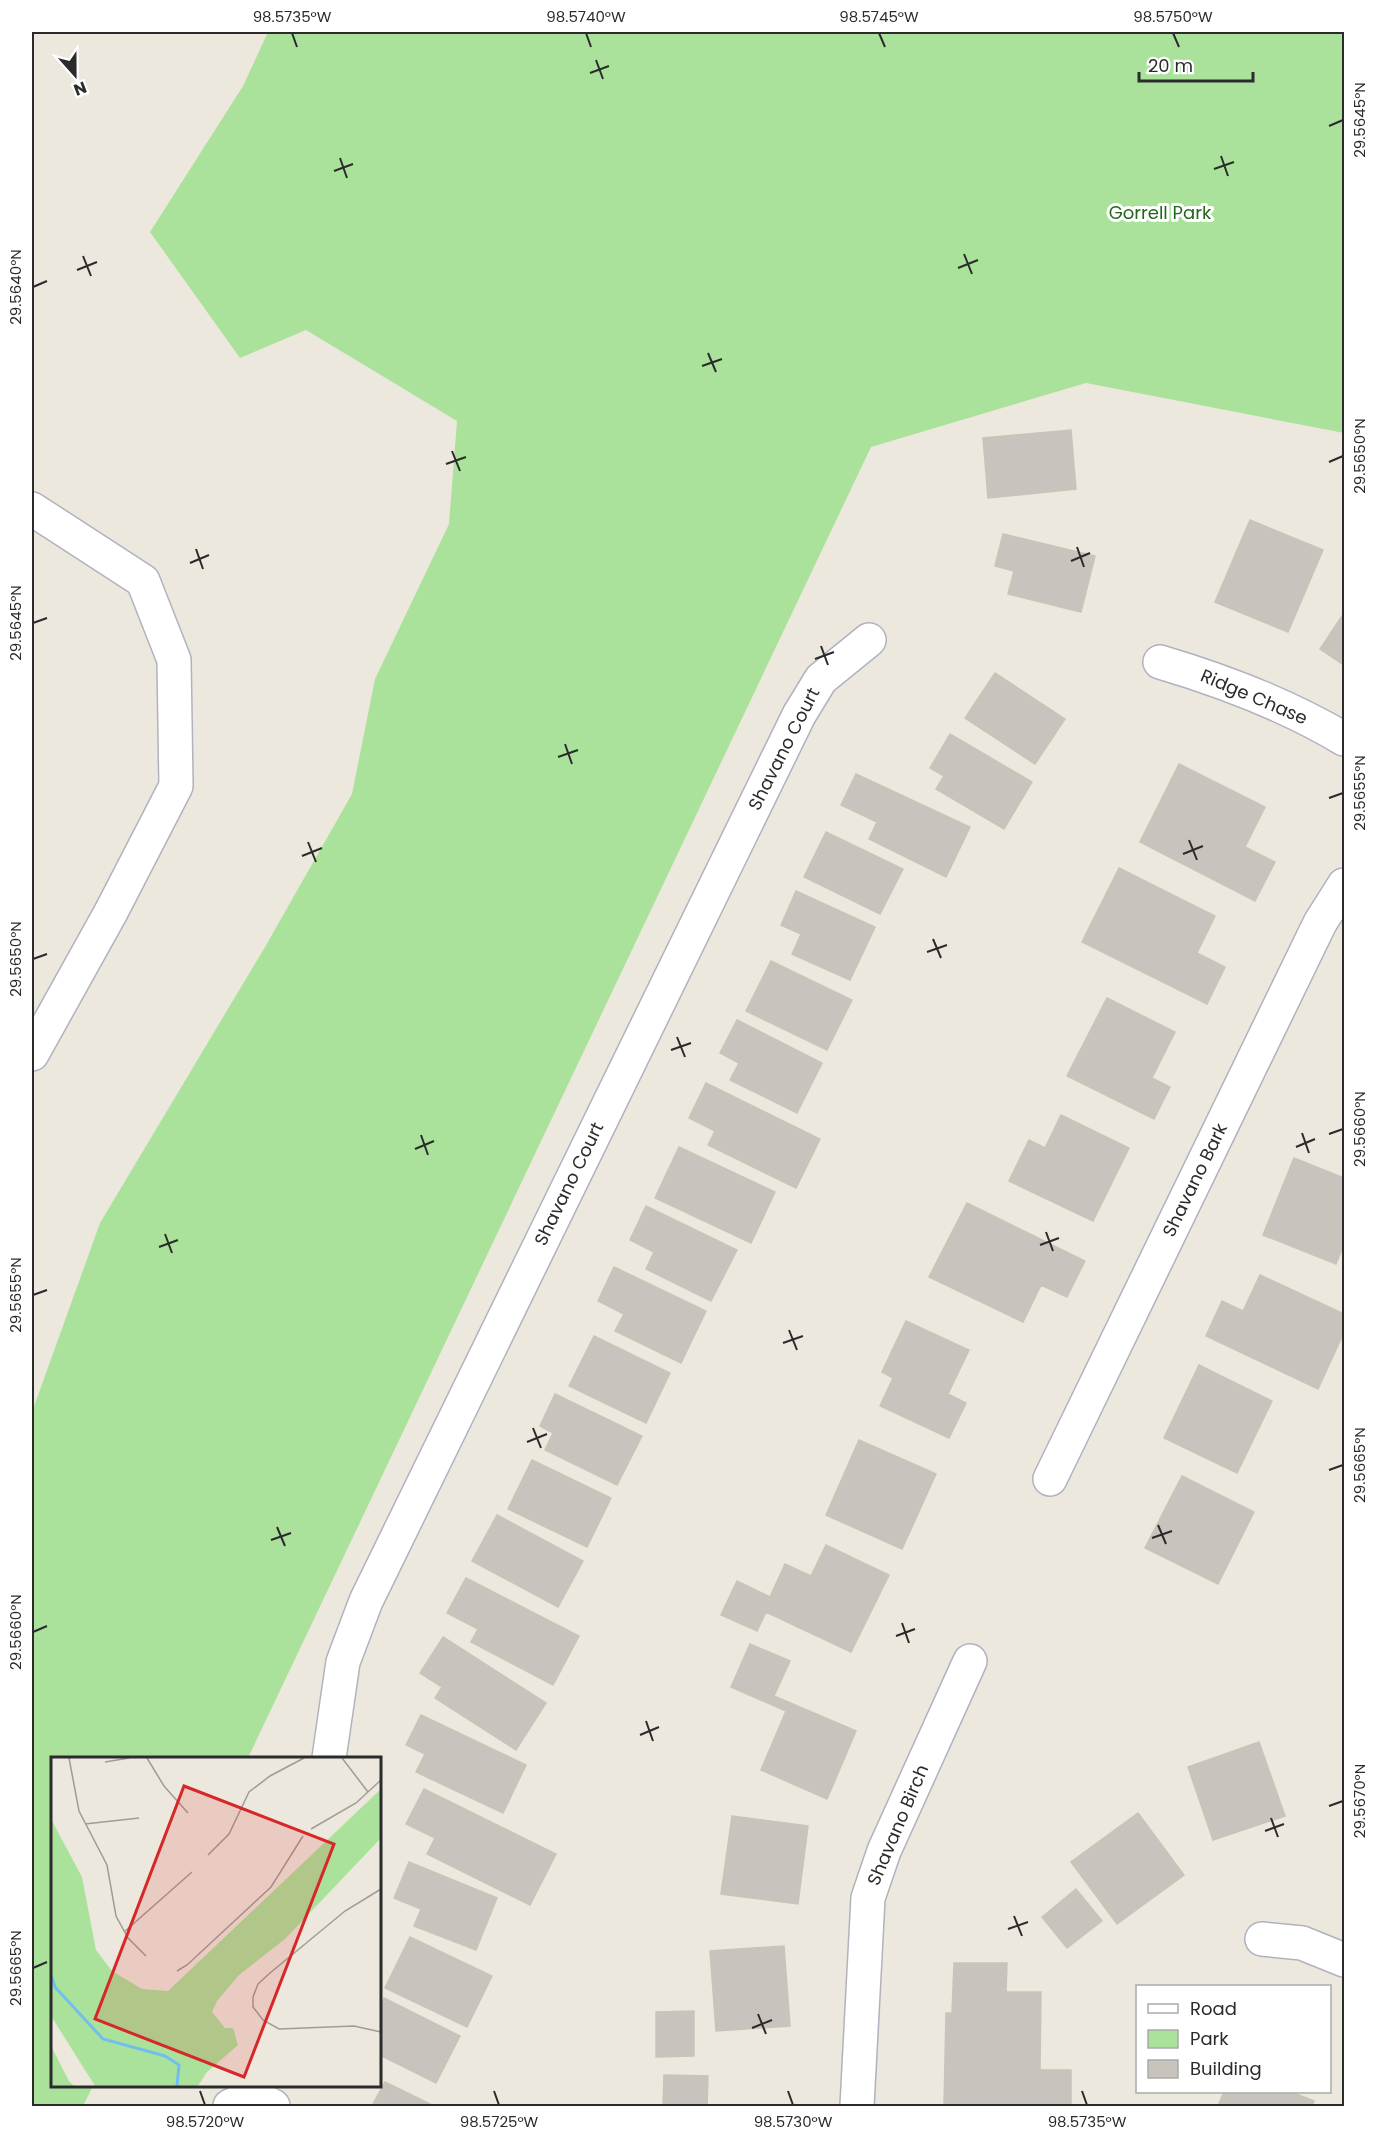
<svg xmlns="http://www.w3.org/2000/svg" width="1376" height="2138" font-family="Poppins,sans-serif">
	<style>
		.green { fill: #abe29b }
		.building { fill: #c8c4bd; stroke: #c8c4b7; stroke-width: 1.5 }
		.lines { fill: none; stroke-linecap: round; stroke-linejoin: round }
		.minor-casing { stroke: #b1b2be; stroke-width: 36 }
		.minor { stroke: #fff; stroke-width: 33 }
		.ticks { fill: none; stroke: #2b2b2b; stroke-width: 2 }
		.labels { text-anchor: middle; stroke-width: 6; stroke-linejoin: round; paint-order: stroke }
		.park-label { font-size: 18px; fill: #23671b; stroke: #fff }
		.street-label { font-size: 18px; fill: #2b2b2b; stroke: #fff }
		.inset-river { fill: none; stroke: #72bfed; stroke-width: 3 }
		.inset-road { fill: none; stroke: #9f9c96; stroke-width: 1.5 }
		.view { fill: #d62828; fill-opacity: 0.15; stroke: #d62828; stroke-width: 3 }
		.inset-edge { fill: none; stroke: #2b2b2b; stroke-width: 3 }
		.neatline { fill: none; stroke: #2b2b2b; stroke-width: 2 }
		.ticks-label { font-size: 15px; text-anchor: middle; fill: #2b2b2b }
	</style>
	<rect width="100%" height="100%" fill="#ede8dd"/>
	<path class="green" d="M268 32H1344V433L1086 383 871 447 248 1758H52V2086H93L83 2106H32V1412L100 1223 265 947 352 794 375 679 449 524 457 421 306 330 240 358 150 232 243 86Z"/>
	<path class="building" d="M1071 430 1076 489 988 498 983 438Z
		M1250 520 1323 550 1288 632 1215 602Z
		M1003 534 1095 556 1081 612 1008 594 1014 571 995 566Z
		M1344 613V665L1320 649Z
		M995 673 1065 719 1035 764 965 718Z
		M950 734 1032 782 1004 829 936 789 944 776 930 768Z
		M1179 764 1265 807 1245 847 1275 862 1255 901 1140 842Z
		M856 774 970 827 946 877 869 839 877 822 841 805Z
		M826 832 903 869 880 914 804 877Z
		M1119 868 1215 916 1197 953 1225 967 1207 1004 1082 942Z
		M796 891 875 927 850 980 792 954 801 934 781 925Z
		M771 961 852 1000 827 1050 746 1011Z
		M1107 998 1175 1032 1152 1078 1170 1087 1154 1119 1067 1076Z
		M737 1020 822 1063 797 1113 730 1080 739 1063 720 1053Z
		M706 1083 820 1139 796 1188 708 1145 715 1131 689 1118Z
		M1061 1115 1129 1148 1093 1221 1009 1181 1029 1140 1045 1148Z
		M679 1147 775 1192 751 1243 655 1198Z
		M1294 1158 1344 1178V1244L1336 1264 1263 1235Z
		M967 1203 1085 1261 1067 1297 1041 1285 1023 1322 929 1277Z
		M646 1206 737 1250 711 1301 646 1269 654 1252 630 1240Z
		M614 1267 706 1311 681 1363 615 1331 624 1314 598 1301Z
		M1260 1275 1344 1314V1332L1318 1389 1206 1336 1222 1301 1243 1311Z
		M906 1321 969 1350 948 1394 966 1403 949 1438 880 1406 893 1378 882 1372Z
		M594 1336 670 1373 646 1423 569 1386Z
		M1199 1365 1272 1401 1237 1473 1164 1438Z
		M555 1394 642 1436 617 1485 545 1450 553 1433 540 1426Z
		M859 1440 936 1474 902 1549 826 1515Z
		M532 1460 611 1498 587 1547 508 1509Z
		M1182 1476 1254 1512 1218 1584 1145 1548Z
		M497 1515 583 1561 558 1607 472 1561Z
		M826 1545 889 1575 851 1652 766 1612 757 1631 721 1615 737 1581 770 1597 785 1564 811 1576Z
		M466 1578 579 1636 553 1685 471 1642 478 1629 447 1613Z
		M443 1637 546 1703 516 1750 435 1698 442 1687 420 1673Z
		M750 1644 790 1661 774 1696 856 1731 827 1799 761 1770 786 1711 731 1687Z
		M421 1715 526 1765 503 1813 416 1772 425 1754 406 1745Z
		M1259 1742 1285 1816 1213 1840 1188 1767Z
		M424 1789 556 1854 530 1905 427 1854 435 1838 406 1824Z
		M1138 1813 1184 1875 1117 1924 1071 1862Z
		M732 1816 808 1826 798 1904 721 1894Z
		M409 1862 497 1898 476 1950 414 1926 421 1909 394 1898Z
		M1076 1889 1102 1921 1067 1948 1042 1917Z
		M410 1937 492 1976 467 2027 385 1988Z
		M784 1946 790 2026 716 2031 710 1951Z
		M954 1963H1007L1006 1992H1041L1040 2070H1071V2106H944L946 2013H952Z
		M384 1998 460 2036 436 2083 380 2055V2007Z
		M694 2011V2056L656 2057V2012Z
		M664 2075 708 2076 707 2106H663Z
		M385 2082 434 2106H372Z
		M1224 2092H1291L1314 2101 1312 2106H1218Z"/>
	<g class="lines">
		<defs>
			<path id="minor" d="M32 509 143 581 174 660 176 786 111 912 32 1054
				M1160 662C1224 681 1287 705 1344 739
				M1050 1479 1320 923 1344 885
				M329 1758 343 1662 366 1601 799 715 821 679 869 640
				M1262 1939 1302 1943 1344 1960
				M230 2106C242 2099 261 2099 273 2106
				M857 2106 868 1898 884 1851 970 1661"/>
		</defs>
		<use href="#minor" class="minor-casing"/>
		<use href="#minor" class="minor"/>
	</g>
	<path class="ticks" d="M292 33 297 47M586 33 591 47M879 33 885 47M1173 33 1179 47M596 60 603 79M590 73 609 66M1329 126 1343 120M1221 156 1228 176M340 158 347 178M1214 169 1234 162M334 171 353 164M964 254 972 274M83 256 91 276M958 268 978 260M77 270 97 262M33 287 47 281M708 353 716 372M702 366 722 359M452 451 460 471M1329 462 1343 456M446 464 466 457M1077 547 1084 567M196 549 203 569M1071 561 1090 553M190 563 209 555M33 623 47 618M821 646 828 665M815 659 834 652M565 744 572 764M558 757 578 750M1329 798 1343 793M1189 840 1197 860M308 842 316 862M1183 854 1203 846M302 856 322 848M933 939 941 958M927 952 947 945M33 959 47 954M677 1037 685 1057M671 1050 691 1043M1302 1133 1309 1153M1329 1134 1343 1129M421 1135 428 1155M1296 1147 1315 1139M415 1149 434 1141M1046 1232 1053 1251M165 1234 172 1253M1040 1245 1059 1238M159 1247 178 1240M33 1295 47 1290M789 1330 797 1350M783 1343 803 1336M533 1428 541 1448M527 1442 547 1434M1329 1470 1343 1465M1158 1525 1166 1544M277 1527 285 1546M1152 1538 1172 1531M271 1540 291 1533M902 1623 909 1643M33 1632 47 1626M896 1636 915 1629M646 1721 653 1741M640 1735 659 1727M1329 1806 1343 1801M1271 1818 1278 1837M1265 1831 1284 1824M1014 1916 1022 1936M1008 1929 1028 1922M33 1968 47 1962M758 2014 766 2034M752 2028 772 2020M200 2091 205 2105M494 2091 499 2105M788 2091 793 2105M1082 2091 1087 2105"/>
	<g class="labels">
		<g class="park-label">
			<text x="1160" y="219">Gorrell Park</text>
		</g>
		<g class="street-label">
			<text transform="translate(1254 697) rotate(23)" y="6">Ridge Chase</text>
			<text transform="translate(784 749) rotate(-63)" y="6">Shavano Court</text>
			<text transform="translate(1195 1180) rotate(-64)" y="6">Shavano Bark</text>
			<text transform="translate(569 1184) rotate(-64)" y="6">Shavano Court</text>
			<text transform="translate(898 1825) rotate(-67)" y="6">Shavano Birch</text>
		</g>
	</g>
	<g transform="translate(51 1757)">
		<rect width="330" height="330" fill="#ede8dd"/>
		<path d="M330 32V81L234 182 188 218 166 244 161 255 174 271H182L187 288 156 315 147 329H44L0 259V62L31 120 45 193 61 214 91 232 117 234ZM0 289 18 324 23 329H0Z" fill="#abe29b"/>
		<path class="inset-river" d="M0 218 4 230 52 282 114 299 128 308 126 329"/>
		<path class="inset-road" d="M18 1 28 54 56 108 65 159 77 181 95 199M96 1 113 29 137 56M291 1 317 35M54 5 78 1M34 67 88 61M260 72 305 46 330 23M157 98 178 77 198 35 219 19 253 1M330 132 294 154 219 216 207 227 202 240V250L212 263 228 272 303 269 330 275M73 175 141 115M126 214 136 208 220 130 252 79"/>
		<path class="view" d="M133 29 283 87 193 320 44 262Z"/>
		<rect width="330" height="330" class="inset-edge"/>
	</g>
	<rect width="1376" height="2138" fill="none" stroke="#ffffff" stroke-width="66"/>
	<rect x="1136" y="1985" width="195" height="108" fill="#ffffff" stroke="#aaaaaa" stroke-width="1.5"/>
	<rect x="1148" y="2004" width="30" height="9" fill="#ffffff" stroke="#aaaaaa" stroke-width="1.5"/>
	<text x="1190" y="2015" font-size="18" fill="#2b2b2b">Road</text>
	<rect x="1148" y="2030" width="30" height="18" fill="#abe29b" stroke="#aaaaaa" stroke-width="1.5"/>
	<text x="1190" y="2045" font-size="18" fill="#2b2b2b">Park</text>
	<rect x="1148" y="2060" width="30" height="18" fill="#c8c4bd" stroke="#aaaaaa" stroke-width="1.5"/>
	<text x="1190" y="2075" font-size="18" fill="#2b2b2b">Building</text>
	<g transform="translate(75 75) rotate(159)" stroke="#ffffff" stroke-width="4.5" paint-order="stroke">
	<path d="M0-4.5L10 22L0 15L-10 22Z" fill="#2b2b2b"/>
	<text y="-9" font-size="16" font-weight="bold" text-anchor="middle" fill="#2b2b2b">N</text>
	</g>
	<path d="M1139 72v9h114v-9" fill="none" stroke="#2b2b2b" stroke-width="3"/>
	<text x="1148" y="72" font-size="18" fill="#2b2b2b" stroke="#ffffff" stroke-width="4.5" paint-order="stroke">20 m</text>
	<rect x="33" y="33" width="1310" height="2072" class="neatline"/>
	<g class="ticks-label">
		<text x="292" y="22">98.5735°W</text>
		<text x="586" y="22">98.5740°W</text>
		<text x="879" y="22">98.5745°W</text>
		<text x="1173" y="22">98.5750°W</text>
		<text transform="translate(1360 120) rotate(-90)" y="5">29.5645°N</text>
		<text transform="translate(16 287) rotate(-90)" y="5">29.5640°N</text>
		<text transform="translate(1360 456) rotate(-90)" y="5">29.5650°N</text>
		<text transform="translate(16 623) rotate(-90)" y="5">29.5645°N</text>
		<text transform="translate(1360 793) rotate(-90)" y="5">29.5655°N</text>
		<text transform="translate(16 959) rotate(-90)" y="5">29.5650°N</text>
		<text transform="translate(1360 1129) rotate(-90)" y="5">29.5660°N</text>
		<text transform="translate(16 1295) rotate(-90)" y="5">29.5655°N</text>
		<text transform="translate(1360 1465) rotate(-90)" y="5">29.5665°N</text>
		<text transform="translate(16 1632) rotate(-90)" y="5">29.5660°N</text>
		<text transform="translate(1360 1801) rotate(-90)" y="5">29.5670°N</text>
		<text transform="translate(16 1968) rotate(-90)" y="5">29.5665°N</text>
		<text x="205" y="2127">98.5720°W</text>
		<text x="499" y="2127">98.5725°W</text>
		<text x="793" y="2127">98.5730°W</text>
		<text x="1087" y="2127">98.5735°W</text>
	</g>
</svg>
